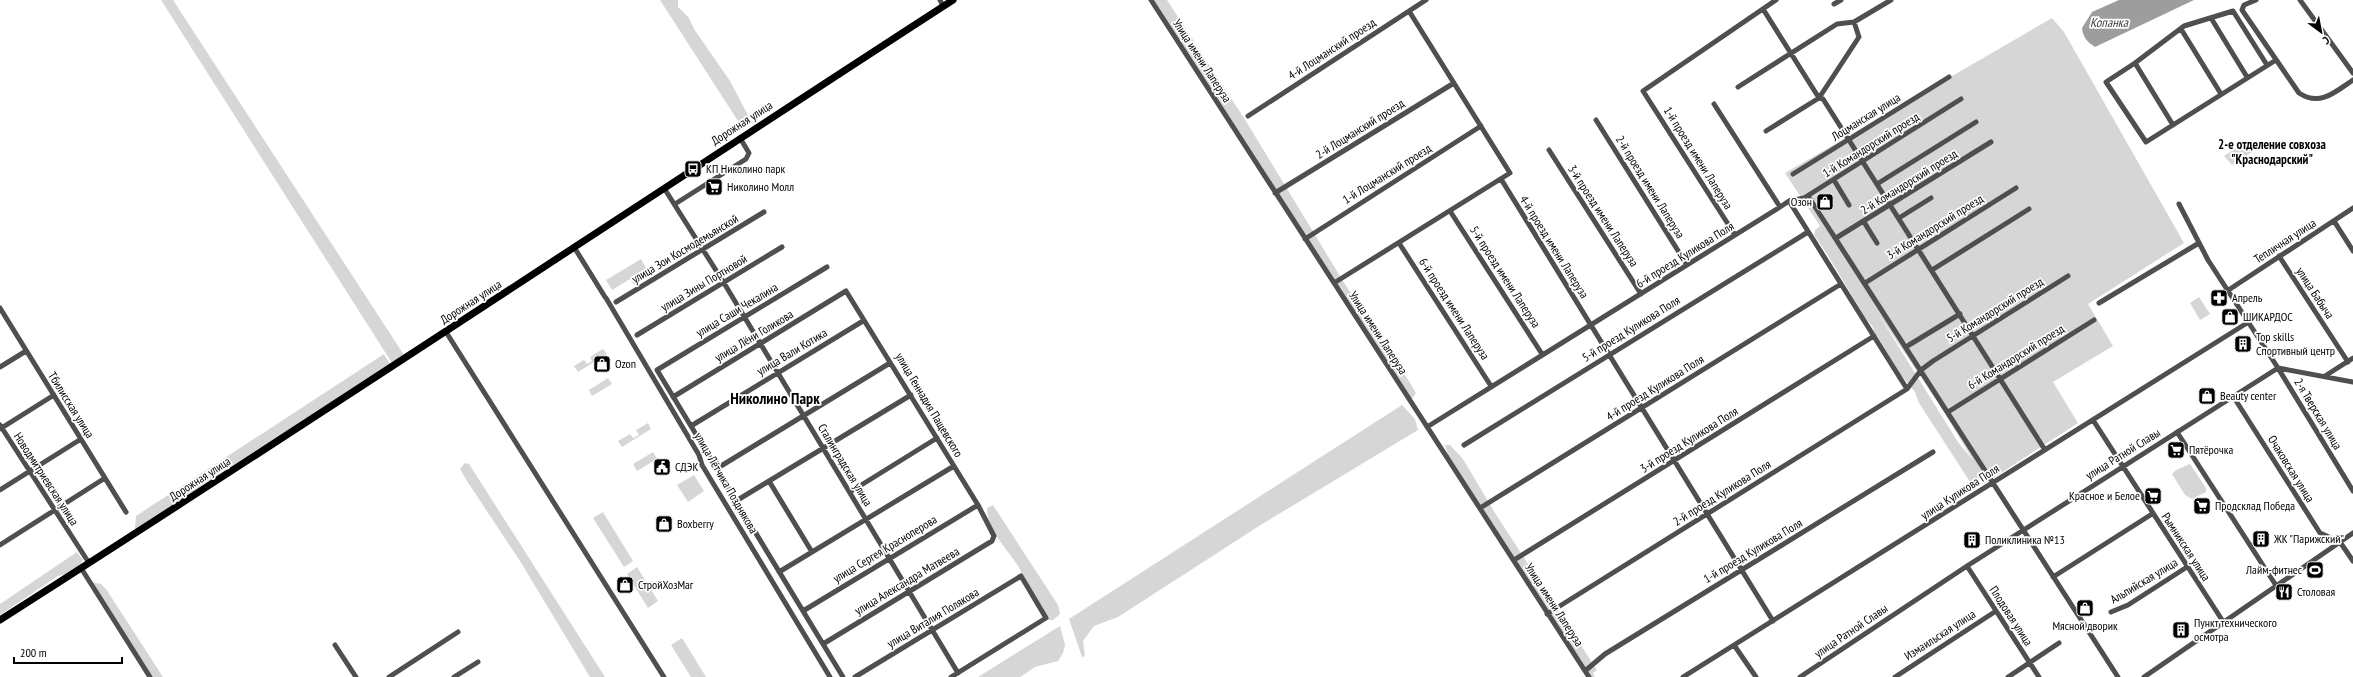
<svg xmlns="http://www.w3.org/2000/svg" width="2353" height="677" font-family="'PT Sans Narrow',sans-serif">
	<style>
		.green { fill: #d6d6d6; fill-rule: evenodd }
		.water { fill: #9d9d9d }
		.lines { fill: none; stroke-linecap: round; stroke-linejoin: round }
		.minor { stroke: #4f4f4f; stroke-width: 5 }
		.major { stroke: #000; stroke-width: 7 }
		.labels { text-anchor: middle; stroke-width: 3.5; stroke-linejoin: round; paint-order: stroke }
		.street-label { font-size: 12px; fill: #000; stroke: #fff }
		.poi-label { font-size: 12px; fill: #000; stroke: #fff; text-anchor: start }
		.water-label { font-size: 13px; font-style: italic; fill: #3e3e3e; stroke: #fff }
		.neighbourhood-label { font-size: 13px; font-weight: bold; fill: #000; stroke: #fff }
		.district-label { font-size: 16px; font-weight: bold; fill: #000; stroke: #fff }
	</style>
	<rect width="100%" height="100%" fill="#fff"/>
	<path class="green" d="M161 0H173L404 355 392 363Z
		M660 0H678V7L689 18 694 29 730 81 750 119 742 124 738 121Z
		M1154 0H1167L1244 118 1343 281 1407 378 1416 393 1412 399 1409 398Z
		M2052 18 2064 32 2184 243 2088 304 2113 346 2053 382 2078 423 1984 484 1981 479 1972 485 1919 403 1915 392 1901 375 1874 331C1873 324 1868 323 1864 316 1848 290 1832 260 1814 235L1815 230 1820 226 1785 173ZM1877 312 1937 401 1973 460 1958 442Z
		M2243 144 2252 152 2232 165 2224 156Z
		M641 259 650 275 634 285 630 279 612 290 606 280Z
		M2199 297 2210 314 2200 320 2190 303Z
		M603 349 607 354 578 372 574 366 584 360 587 364 592 361 590 357Z
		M384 354 390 364 135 529 136 516Z
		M608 378 612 384 592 396 589 390Z
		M1402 405 1415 419 1418 430 1259 526 1118 617 1094 626 1083 641 1085 656 1082 657 1069 619Z
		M648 423 651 429 622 447 618 441 630 434 633 438 639 435 636 430Z
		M1445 445H1450L1463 459 1495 513 1597 670 1593 673 1595 677H1589L1449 459Z
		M653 452 657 459 637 471 633 464Z
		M465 463 469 464 605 677H590L520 561 467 481 460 469Z
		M2190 464 2206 488V492L2192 499 2185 495 2172 474 2176 470Z
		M694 475 704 491 688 502 677 485Z
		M993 505 1058 605 1060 614 1053 620H1048C1038 602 1028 584 1018 566 1007 548 987 531 987 508Z
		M603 512 633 561 624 567 593 518Z
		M77 552 83 560C79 569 68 574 58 576L0 615V604Z
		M637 567 658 601 648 608 627 574Z
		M91 582 101 584 106 589 163 677H152Z
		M1060 626 1065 645 1063 653 1058 661 1035 667 1020 677H978Z
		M682 638 706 677H691L671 645Z"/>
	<path class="water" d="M2119 0H2194L2095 47C2087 42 2083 37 2082 28L2092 12Z"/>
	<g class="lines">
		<path class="minor" d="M940 0 943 6
			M1151 0 1589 677
			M2256 0 2244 5 2242 10 2299 93C2320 107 2335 92 2353 80
			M2300 0 2353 73
			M1834 4 1841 0
			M1763 9 1819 98 1823 99 2045 450
			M2211 18 2247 77
			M2181 29 2221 94
			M2135 63 2173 125
			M2267 65 2233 11 2184 26 2135 63 2106 82 2146 142 2276 60
			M1738 87 1837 24 1854 22 1891 0
			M1714 104 1780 207
			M1248 116 1426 0
			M1596 120 1687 265
			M1766 131 1819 98 1859 37 1854 22
			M1549 150 1641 294
			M1793 174 1949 77
			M1501 179 1773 621
			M1834 180 1849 205
			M1877 184 1976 122
			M664 188 724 283 958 673
			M1275 193 1454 83
			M1808 196 2118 677
			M1789 201 1907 389
			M675 204 746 159 749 153 740 138
			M2179 204 2208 260 2278 368 2353 491
			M1450 211 1542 354
			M1899 218 1931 198
			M2334 221 2353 251
			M1864 222 1877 243
			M1735 235 1643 91 1776 0
			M1836 238 1991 142
			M1305 239 1481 126
			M1399 243 1491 386
			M574 247 605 297
			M2279 256 2348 362
			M827 267 657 370 843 677
			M1932 270 2029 209
			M1334 283 1510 173 1409 11
			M1865 283 2016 188
			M2227 291 2353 208
			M606 298 699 455 702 465 830 677
			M616 302 764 212
			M2099 303 2199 243
			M0 308 126 512
			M446 332 664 677
			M637 335 782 247
			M1909 345 1960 314
			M0 367 26 351
			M2278 368 2353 382
			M2325 376 2353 358
			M2233 396 2320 533 2340 542 2353 561
			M673 397 846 291 978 505 994 536 992 541 823 644
			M1948 412 2094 320
			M2093 420 2224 623
			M0 425 89 563
			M691 426 863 321
			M1427 427 1780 207 1789 201 1804 198 1961 99
			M0 429 54 395
			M2177 432 2277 587
			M1464 445 1808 232
			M716 469 890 363
			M769 481 812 552
			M0 490 81 439
			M850 492 937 438
			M736 501 911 395
			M1480 508 1841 284
			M0 545 105 478
			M1514 560 1874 336
			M1967 566 2039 677
			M81 568 150 677
			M779 572 954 466
			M2053 577 2152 514
			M803 611 978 505
			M2111 612 2128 605 2187 567
			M1547 614 1907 389 1921 370 1933 361 2068 276
			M335 645 356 677
			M1734 645 1756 677
			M1585 671 1605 654 1933 452
			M389 677 458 632
			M454 677 478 662
			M855 677 1021 576 1046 618 951 677
			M1683 677 2247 323
			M1800 677 1967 566 2278 368
			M1895 677 1996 611
			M2008 677 2059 643
			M2144 677 2353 533"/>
		<path class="major" d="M0 620C320 416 635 206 953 0"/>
	</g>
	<defs>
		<symbol id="bus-square" viewBox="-11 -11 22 22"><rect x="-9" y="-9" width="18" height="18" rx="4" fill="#000" stroke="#fff"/><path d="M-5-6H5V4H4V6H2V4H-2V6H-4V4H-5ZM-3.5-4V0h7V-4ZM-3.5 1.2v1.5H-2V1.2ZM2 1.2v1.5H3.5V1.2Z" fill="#fff"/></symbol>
		<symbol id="supermarket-square" viewBox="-11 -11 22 22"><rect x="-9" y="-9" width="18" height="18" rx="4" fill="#000" stroke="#fff"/><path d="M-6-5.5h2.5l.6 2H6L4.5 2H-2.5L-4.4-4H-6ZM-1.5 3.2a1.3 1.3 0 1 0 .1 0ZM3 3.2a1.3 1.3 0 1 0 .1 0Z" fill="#fff"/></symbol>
		<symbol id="shop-square" viewBox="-11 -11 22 22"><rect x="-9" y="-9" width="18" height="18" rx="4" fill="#000" stroke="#fff"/><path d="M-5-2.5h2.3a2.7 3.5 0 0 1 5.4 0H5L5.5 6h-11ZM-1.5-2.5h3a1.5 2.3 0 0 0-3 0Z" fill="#fff"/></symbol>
		<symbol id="pharmacy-square" viewBox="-11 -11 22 22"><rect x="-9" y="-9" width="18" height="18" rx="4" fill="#000" stroke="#fff"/><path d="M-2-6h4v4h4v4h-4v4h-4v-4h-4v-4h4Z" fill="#fff"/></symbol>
		<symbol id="building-square" viewBox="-11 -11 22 22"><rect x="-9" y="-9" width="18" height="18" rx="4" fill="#000" stroke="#fff"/><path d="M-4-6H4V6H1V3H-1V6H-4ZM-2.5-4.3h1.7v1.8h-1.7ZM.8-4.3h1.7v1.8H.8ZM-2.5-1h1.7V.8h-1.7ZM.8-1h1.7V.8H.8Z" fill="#fff"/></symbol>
		<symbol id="civic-square" viewBox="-11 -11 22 22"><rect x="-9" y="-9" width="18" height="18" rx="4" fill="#000" stroke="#fff"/><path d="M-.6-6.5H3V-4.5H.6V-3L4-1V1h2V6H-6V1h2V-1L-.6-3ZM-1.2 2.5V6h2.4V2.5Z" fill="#fff"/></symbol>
		<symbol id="stadium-square" viewBox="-11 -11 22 22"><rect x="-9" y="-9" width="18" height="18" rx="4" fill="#000" stroke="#fff"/><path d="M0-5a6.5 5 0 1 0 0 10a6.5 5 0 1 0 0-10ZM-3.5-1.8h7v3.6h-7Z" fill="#fff"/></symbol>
		<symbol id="restaurant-square" viewBox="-11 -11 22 22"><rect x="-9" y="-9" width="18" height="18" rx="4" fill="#000" stroke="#fff"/><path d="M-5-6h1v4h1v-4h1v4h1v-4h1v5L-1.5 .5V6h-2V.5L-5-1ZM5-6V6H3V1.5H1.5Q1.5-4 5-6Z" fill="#fff"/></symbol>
	</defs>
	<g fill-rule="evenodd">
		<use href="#bus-square" x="683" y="159" width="20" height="20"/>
		<use href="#supermarket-square" x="704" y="177" width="20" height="20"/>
		<use href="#shop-square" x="1815" y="192" width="20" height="20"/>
		<use href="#pharmacy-square" x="2209" y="288" width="20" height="20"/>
		<use href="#shop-square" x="2220" y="307" width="20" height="20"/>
		<use href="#building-square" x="2233" y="334" width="20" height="20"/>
		<use href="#shop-square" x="592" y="354" width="20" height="20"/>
		<use href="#shop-square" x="2197" y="386" width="20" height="20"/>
		<use href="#supermarket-square" x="2166" y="440" width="20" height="20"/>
		<use href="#civic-square" x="652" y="457" width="20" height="20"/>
		<use href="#supermarket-square" x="2143" y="486" width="20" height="20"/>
		<use href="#supermarket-square" x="2192" y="496" width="20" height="20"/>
		<use href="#shop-square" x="654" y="514" width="20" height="20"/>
		<use href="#building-square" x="2251" y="529" width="20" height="20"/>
		<use href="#building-square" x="1962" y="530" width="20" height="20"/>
		<use href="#stadium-square" x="2305" y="560" width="20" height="20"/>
		<use href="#shop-square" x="615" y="575" width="20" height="20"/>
		<use href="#restaurant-square" x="2274" y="582" width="20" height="20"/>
		<use href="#shop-square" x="2075" y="598" width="20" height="20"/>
		<use href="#building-square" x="2171" y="620" width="20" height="20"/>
	</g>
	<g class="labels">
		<g class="street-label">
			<text transform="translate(1332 49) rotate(-33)" y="4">4-й Лоцманский проезд</text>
			<text transform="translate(1202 61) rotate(57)" y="4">Улица имени Лаперуза</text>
			<text transform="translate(1866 117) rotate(-32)" y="4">Лоцманская улица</text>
			<text transform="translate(742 123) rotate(-33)" y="4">Дорожная улица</text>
			<text transform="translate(1360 129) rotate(-32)" y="4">2-й Лоцманский проезд</text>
			<text transform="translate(1871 145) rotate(-32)" y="4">1-й Командорский проезд</text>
			<text transform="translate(1698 158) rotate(58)" y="4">1-й проезд имени Лаперуза</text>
			<text transform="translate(1387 174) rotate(-32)" y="4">1-й Лоцманский проезд</text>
			<text transform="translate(1909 182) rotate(-32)" y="4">2-й Командорский проезд</text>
			<text transform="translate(1650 187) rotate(58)" y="4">2-й проезд имени Лаперуза</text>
			<text transform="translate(1603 216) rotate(57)" y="4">3-й проезд имени Лаперуза</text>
			<text transform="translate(1935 227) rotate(-32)" y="4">3-й Командорский проезд</text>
			<text transform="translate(2285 241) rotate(-33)" y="4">Тепличная улица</text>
			<text transform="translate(1554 247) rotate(58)" y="4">4-й проезд имени Лаперуза</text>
			<text transform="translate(685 249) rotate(-31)" y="4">улица Зои Космодемьянской</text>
			<text transform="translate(1685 255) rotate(-32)" y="4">6-й проезд Куликова Поля</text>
			<text transform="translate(1505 277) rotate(57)" y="4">5-й проезд имени Лаперуза</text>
			<text transform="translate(704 283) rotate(-31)" y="4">улица Зины Портновой</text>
			<text transform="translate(2315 293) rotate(57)" y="4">улица Бабыча</text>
			<text transform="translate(471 302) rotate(-33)" y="4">Дорожная улица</text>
			<text transform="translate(1454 309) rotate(57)" y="4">6-й проезд имени Лаперуза</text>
			<text transform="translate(737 310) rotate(-31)" y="4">улица Саши Чекалина</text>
			<text transform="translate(1995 310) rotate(-32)" y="4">5-й Командорский проезд</text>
			<text transform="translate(1631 329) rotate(-32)" y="4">5-й проезд Куликова Поля</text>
			<text transform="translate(1378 333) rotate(57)" y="4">Улица имени Лаперуза</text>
			<text transform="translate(754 336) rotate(-31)" y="4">улица Лёни Голикова</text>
			<text transform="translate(792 352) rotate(-31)" y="4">улица Вали Котика</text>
			<text transform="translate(2016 357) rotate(-32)" y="4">6-й Командорский проезд</text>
			<text transform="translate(1655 388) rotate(-32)" y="4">4-й проезд Куликова Поля</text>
			<text transform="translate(71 405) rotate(58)" y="4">Тбилисская улица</text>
			<text transform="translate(929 405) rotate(59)" y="4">улица Геннадия Пащевского</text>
			<text transform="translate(2318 414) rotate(59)" y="4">2-я Тверская улица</text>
			<text transform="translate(1689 440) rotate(-32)" y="4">3-й проезд Куликова Поля</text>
			<text transform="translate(2123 454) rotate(-32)" y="4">улица Ратной Славы</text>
			<text transform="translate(845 465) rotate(59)" y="4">Сталинградская улица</text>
			<text transform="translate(2291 469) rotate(58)" y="4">Очаковская улица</text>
			<text transform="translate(46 479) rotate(57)" y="4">Новодмитриевская улица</text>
			<text transform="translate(200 479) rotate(-33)" y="4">Дорожная улица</text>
			<text transform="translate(726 483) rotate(60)" y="4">улица Лётчика Позднякова</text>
			<text transform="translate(1960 492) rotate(-33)" y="4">улица Куликова Поля</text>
			<text transform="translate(1722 493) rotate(-32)" y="4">2-й проезд Куликова Поля</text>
			<text transform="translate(2186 547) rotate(57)" y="4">Рымникская улица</text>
			<text transform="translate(885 549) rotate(-31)" y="4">улица Сергея Красноперова</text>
			<text transform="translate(1753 551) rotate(-31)" y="4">1-й проезд Куликова Поля</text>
			<text transform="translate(907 581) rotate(-31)" y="4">улица Александра Матвеева</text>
			<text transform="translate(2144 581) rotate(-31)" y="4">Альпийская улица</text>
			<text transform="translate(1554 605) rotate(57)" y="4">Улица имени Лаперуза</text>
			<text transform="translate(2011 616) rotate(57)" y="4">Плодовая улица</text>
			<text transform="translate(933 618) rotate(-31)" y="4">улица Виталия Полякова</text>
			<text transform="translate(1851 631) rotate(-34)" y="4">улица Ратной Славы</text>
			<text transform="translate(1940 635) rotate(-33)" y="4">Измаильская улица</text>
		</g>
		<g class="poi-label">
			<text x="706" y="173">КП Николино парк</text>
			<text x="727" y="191">Николино Молл</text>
			<text x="1812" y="206" text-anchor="end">Озон</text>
			<text x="2232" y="302">Апрель</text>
			<text x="2243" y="321">ШИКАРДОС</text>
			<text x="2256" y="341">Top skills<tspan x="2256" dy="14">Спортивный центр</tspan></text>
			<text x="615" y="368">Ozon</text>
			<text x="2220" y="400">Beauty center</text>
			<text x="2189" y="454">Пятёрочка</text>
			<text x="675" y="471">СДЭК</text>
			<text x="2140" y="500" text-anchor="end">Красное и Белое</text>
			<text x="2215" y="510">Продсклад Победа</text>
			<text x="677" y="528">Boxberry</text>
			<text x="2274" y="543">ЖК "Парижский"</text>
			<text x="1985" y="544">Поликлиника №13</text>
			<text x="2302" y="574" text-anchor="end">Лайм-фитнес</text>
			<text x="638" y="589">СтройХозМаг</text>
			<text x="2297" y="596">Столовая</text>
			<text x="2194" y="627">Пункт технического<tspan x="2194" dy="14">осмотра</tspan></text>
			<text x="2085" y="630" text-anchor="middle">Мясной дворик</text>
		</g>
		<g class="water-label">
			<text x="2109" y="27">Копанка</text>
		</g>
		<g class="neighbourhood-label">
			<text x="2272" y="149">2-е отделение совхоза<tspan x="2272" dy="15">"Краснодарский"</tspan></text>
		</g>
		<g class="district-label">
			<text x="775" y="404">Николино Парк</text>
		</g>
	</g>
	<g transform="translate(2321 32) rotate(148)" stroke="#ffffff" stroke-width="3" paint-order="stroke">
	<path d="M0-3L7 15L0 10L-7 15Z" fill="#000000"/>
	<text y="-6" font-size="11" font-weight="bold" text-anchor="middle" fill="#000000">С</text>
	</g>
	<path d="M14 657v6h108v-6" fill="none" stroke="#000000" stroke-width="2"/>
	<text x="20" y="657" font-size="12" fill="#000000" stroke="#ffffff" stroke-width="3" paint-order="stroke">200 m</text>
</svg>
